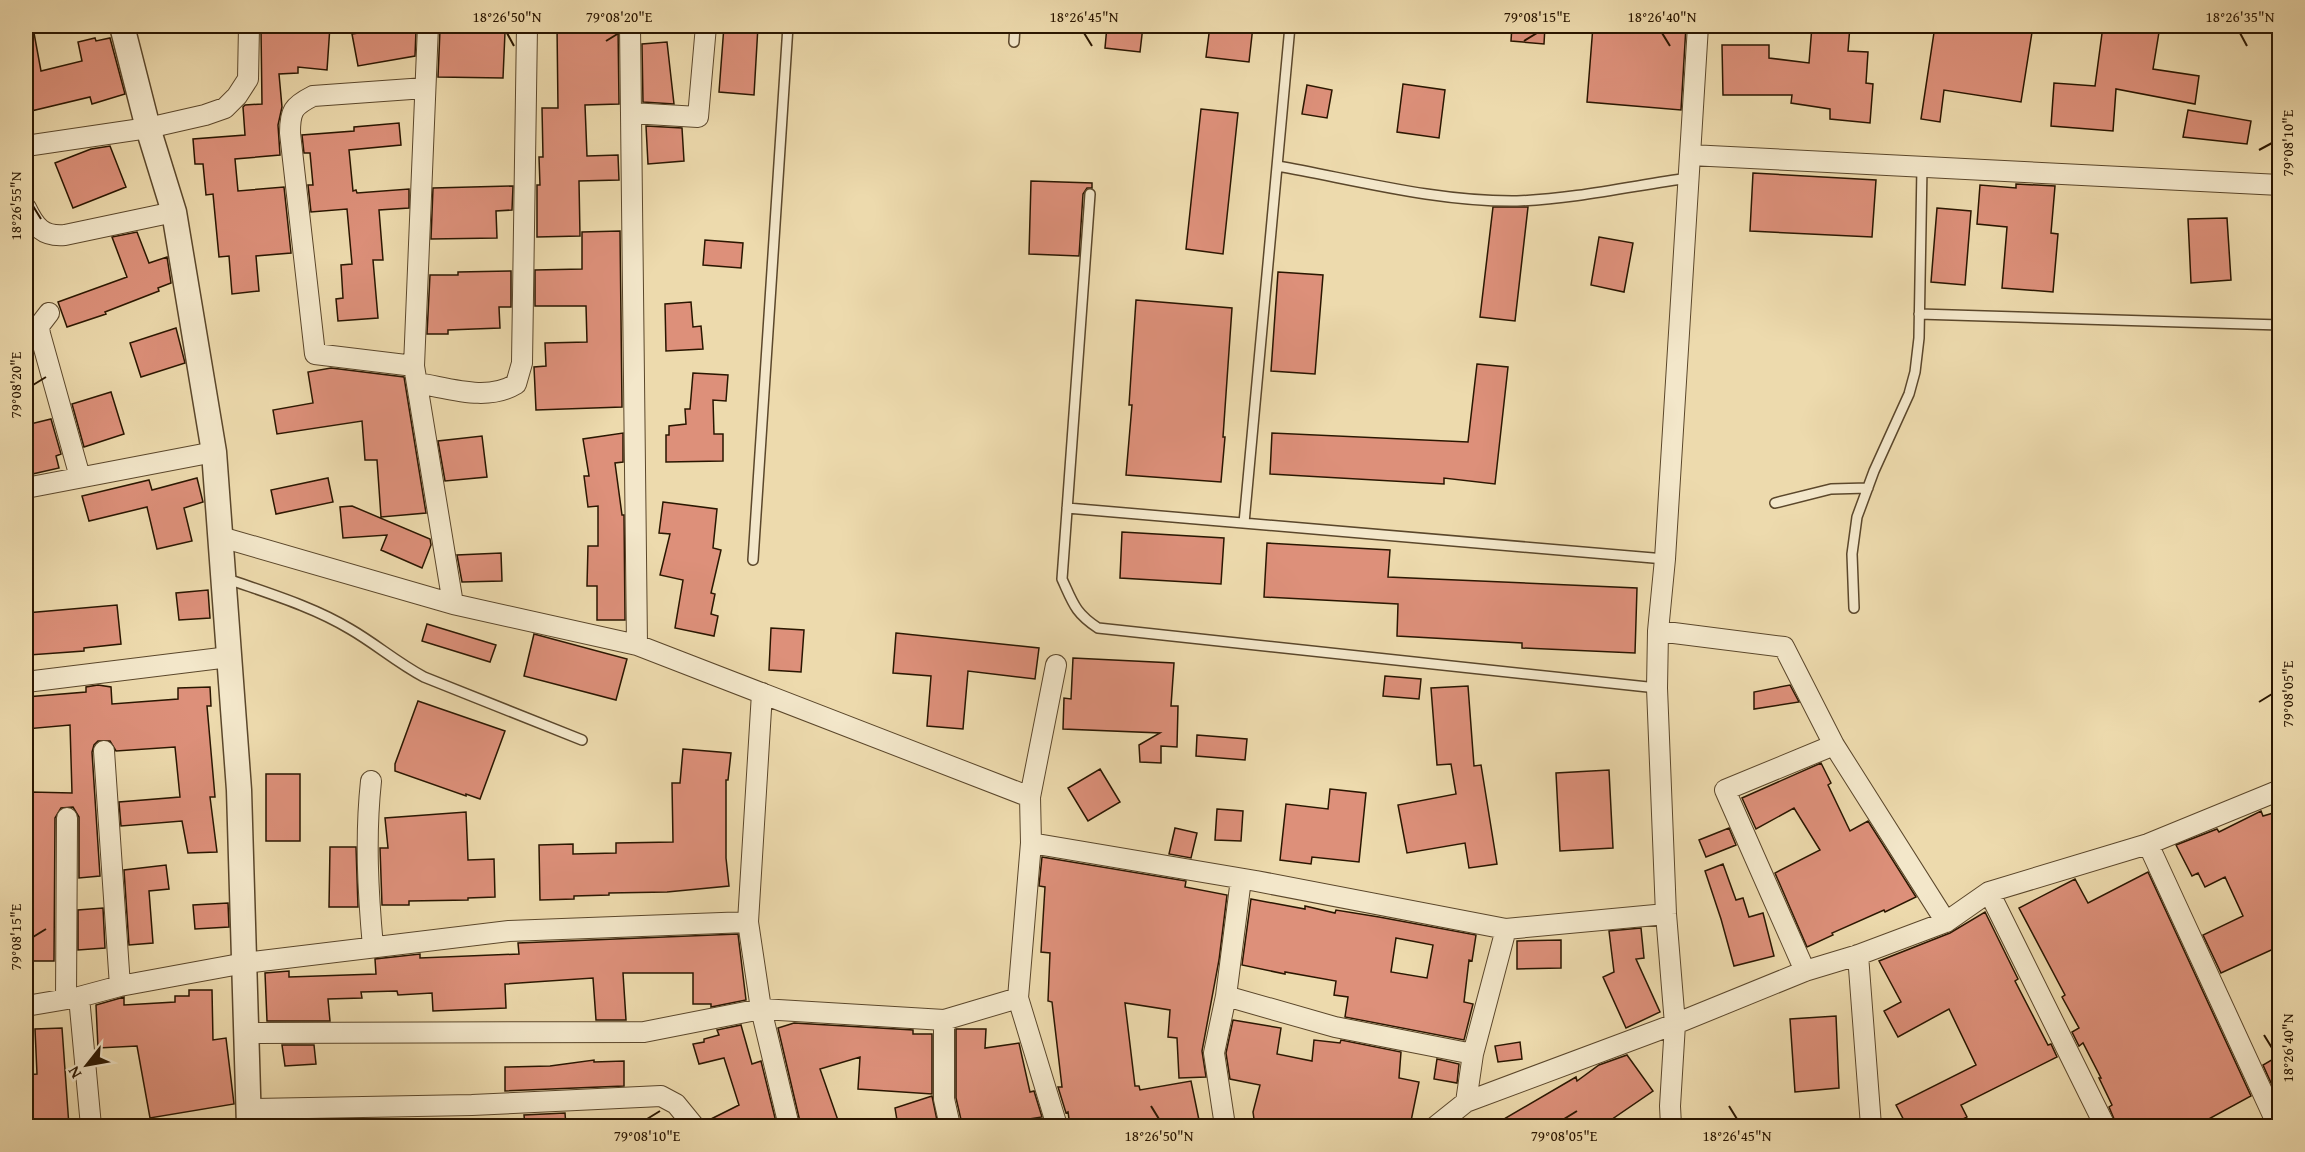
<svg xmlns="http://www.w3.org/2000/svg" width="2305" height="1152" font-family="'Gentium Book Plus',serif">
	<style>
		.building { fill: #dd907a; stroke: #2a1600; stroke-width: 1.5; fill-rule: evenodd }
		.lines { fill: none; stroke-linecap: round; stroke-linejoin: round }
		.service-casing { stroke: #5b472b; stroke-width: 12 }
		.minor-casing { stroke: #5b472b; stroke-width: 22 }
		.tertiary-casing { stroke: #5b472b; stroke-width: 27 }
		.service { stroke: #f3e7ca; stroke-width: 9 }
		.minor { stroke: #f3e7ca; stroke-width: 20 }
		.tertiary { stroke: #f3e7ca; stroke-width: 24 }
		.ticks { fill: none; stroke: #2a1600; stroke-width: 2 }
		.neatline { fill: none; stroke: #2a1600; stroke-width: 2 }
		.ticks-label { font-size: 15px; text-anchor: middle; fill: #2a1600 }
	</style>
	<rect width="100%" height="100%" fill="#eddaad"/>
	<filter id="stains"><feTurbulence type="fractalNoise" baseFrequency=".00333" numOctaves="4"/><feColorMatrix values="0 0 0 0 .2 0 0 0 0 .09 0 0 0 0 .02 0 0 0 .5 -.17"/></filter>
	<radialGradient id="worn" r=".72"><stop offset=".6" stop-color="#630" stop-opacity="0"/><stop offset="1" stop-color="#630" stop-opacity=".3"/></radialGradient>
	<path class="building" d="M303 26H330L327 70 298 67V73L279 74 282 107 278 125 280 155 235 159 238 191 284 187 291 253 256 256 259 291 232 294 229 256 219 257 213 194 206 195 203 164H195L193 139 245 135 243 107 245 105 262 104 261 29Z
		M403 26 404 29 416 30 415 56 358 66 352 34Z
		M557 26H618L619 104 585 105 587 156 618 155 619 180 579 181 580 236 537 237V185H540L539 157H543L542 108H558Z
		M724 26H758L754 95 719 92Z
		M1107 26H1143L1140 52 1105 48Z
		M1210 26H1253L1249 62 1206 57Z
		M1512 26H1545L1544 44 1511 41Z
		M1593 26H1686L1681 110 1587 102Z
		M1812 26H1850L1848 51 1868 52 1866 83 1873 84 1870 123 1830 119V109L1791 103 1792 95H1723L1722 45H1769V58L1809 63Z
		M1935 26H2033L2021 102 1944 90 1940 122 1921 119Z
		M2103 26H2160L2153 69 2199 76 2195 104 2116 89 2113 131 2051 126 2054 83 2095 86Z
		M440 30 505 32 503 78 438 77Z
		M34 33 41 71 82 61 78 42 95 38 96 41 110 38 125 94 92 104 90 97 27 112 26 101V34Z
		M667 42 674 104 643 102 642 44Z
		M1403 84 1445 90 1439 138 1397 132Z
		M1307 85 1332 90 1327 118 1302 114Z
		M1201 109 1238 113 1223 254 1186 249Z
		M2188 110 2251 121 2247 144 2183 137Z
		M399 123 401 145 349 150 353 191 356 190 357 193 409 189V208L379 210 383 260H373L378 318 338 321 336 299 343 298 341 265 352 264 347 209 311 212 308 185H313L310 153H304L302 135 354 131V127Z
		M646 126 682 128 684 161 648 164Z
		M110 146 126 187 73 208 55 163 91 149Z
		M1753 173 1876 180 1872 237 1750 231Z
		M1031 181 1092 183V188H1087L1083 194 1079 256 1029 254Z
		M2016 184 2055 186 2051 233 2058 234 2053 292 2002 288 2007 227 1977 224 1980 185 2016 188Z
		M513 186 512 210 496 211 497 238 431 239 433 188Z
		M1493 207H1528L1515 321 1480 317Z
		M1937 208 1971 211 1965 285 1931 282Z
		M2227 218 2231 280 2191 283 2188 219Z
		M620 231 622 407 536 410 534 367 546 366 545 343 587 342 586 306H535V270L582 269V232Z
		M137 232 149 263 167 257 171 283 158 288 159 291 105 312 106 314 67 327 58 302 127 277 112 237Z
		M1599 237 1633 243 1624 292 1591 285Z
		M705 240 743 243 741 268 703 265Z
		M511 271V307H499L500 328 448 330V334H427L430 275H458V272Z
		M1278 272 1323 275 1315 374 1271 371Z
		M1136 300 1232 308 1223 437H1225L1221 482 1126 475 1132 405H1129Z
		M691 302 693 327 701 326 703 349 666 351 665 304Z
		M176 328 185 363 141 377 130 343Z
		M1477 364 1508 367 1495 484 1444 478V484L1270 474 1272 433 1468 442Z
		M331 368 404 377 426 513 381 517 377 460H365L362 421 277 434 273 410 313 403 308 372Z
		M693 373 728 375 726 401 713 400 714 434H723V461L666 462V435H669V426L686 424 685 409H690Z
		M111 392 124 434 84 447 72 404Z
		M51 419 61 454 56 456 59 468 28 475 26 464V425Z
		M623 433V462L615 463 622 515H624L625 620H597V586H587L588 546H598V506L588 507 584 476H589L583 439Z
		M482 436 487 477 445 481 438 441Z
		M197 478 203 502 184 508 192 541 157 549 147 507 89 521 82 496 149 480 152 490Z
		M328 478 333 502 276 514 271 490Z
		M663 502 717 509 713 548 721 550 711 593 715 594 711 614 718 616 714 636 675 628 683 580 660 575 670 534 659 533Z
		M352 506 430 539 431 545 422 568 381 550 387 535 343 538 340 507Z
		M1122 532 1224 538 1221 584 1120 578Z
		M1267 543 1390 550 1388 577 1637 588 1635 653 1522 648V643L1397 636 1398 604 1264 597Z
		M501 553 502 581 462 582 457 555Z
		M208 590 210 618 179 620 176 593Z
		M117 605 121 644 84 648V651L29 655 26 613Z
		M427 624 496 645 490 662 422 641Z
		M771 628 804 630 801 672 769 670Z
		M896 633 1039 648 1035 679 968 671 963 729 927 726 931 676 893 673Z
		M534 634 627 659 616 700 524 676Z
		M1073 658 1174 663 1171 706H1178L1177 747 1161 746V763L1140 762 1139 745 1160 733 1063 729 1064 698 1071 699Z
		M1385 676 1421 679 1419 699 1383 696Z
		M98 685 111 687 112 704 178 699V688L210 687 211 706H207L215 797H210L217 852 188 853 182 821 121 826 119 802 180 797 175 747 116 751 110 741H98L94 745 92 752 100 876 79 878V817L73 807 61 808 55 818 54 961H26V902L31 901V792L72 793 70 725 26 729V697L86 692V687Z
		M1790 685 1799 702 1754 709V692Z
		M1468 686 1474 766 1481 765 1497 864 1469 868 1465 843 1407 853 1398 805 1456 794 1451 764 1437 765 1431 688Z
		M418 701 505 731 480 799 466 794V796L395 771V764Z
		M1197 735 1247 739 1245 760 1196 756Z
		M683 749 731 753 728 780H726V858L729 886 667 892 609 893V895L574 896V899L540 900 539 845 573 844V854L616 853V843L673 842 672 783H680Z
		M1821 763 1831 783 1828 785 1850 831 1868 821 1916 897 1885 912 1884 910 1832 933 1833 935 1807 947 1775 873 1820 850 1794 808 1756 829 1742 798Z
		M1100 769 1120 802 1088 821 1068 788Z
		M1609 770 1613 848 1560 851 1556 773Z
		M266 774H300V841H266Z
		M1330 789 1366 793 1359 862 1312 857 1311 864 1280 860 1286 804 1328 809Z
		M1217 809 1243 811 1241 841 1215 840Z
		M2261 811 2263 816 2280 811V946L2221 973 2203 935 2243 916 2225 877 2205 887 2198 873 2192 876 2176 845 2217 829 2219 832Z
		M466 812 468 860 494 859 495 897 468 898V900L409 901V905H382L380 848H388L385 818Z
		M1175 828 1197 833 1191 858 1169 854Z
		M1729 828 1736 845 1706 857 1699 840Z
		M330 847H356L358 907H329Z
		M1042 857 1186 881 1185 887 1227 895 1219 960 1202 1051 1206 1077 1179 1078 1177 1038 1168 1037 1170 1010 1125 1003 1135 1086H1139L1140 1090 1191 1081 1199 1120 1166 1126H1153V1123L1123 1126H1070L1068 1112 1066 1113 1058 1087H1062L1052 1002 1048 1001 1050 953 1041 952 1045 887 1039 886Z
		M1723 864 1736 900 1743 898 1749 917 1763 913 1774 956 1734 966 1721 919 1705 871Z
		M166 865 169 889 149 891 153 943 129 945 124 870Z
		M2148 872 2251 1096 2196 1126H2117L2109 1107 2112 1105 2099 1078H2101L2083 1043 2079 1046 2072 1032 2079 1028 2062 997 2065 995 2019 908 2075 879 2088 903Z
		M1251 899 1305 909V906L1335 913 1336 910 1379 917 1476 935 1472 961 1469 960 1464 1002 1473 1004 1464 1040 1345 1017 1348 997 1334 995 1336 981 1285 972V974L1242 965ZM1396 938 1433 945 1427 978 1391 972Z
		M228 903 229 927 195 929 193 905Z
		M103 908 105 948 78 950V910Z
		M1985 912 2018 979 2015 981 2048 1045 2051 1044 2057 1057 1961 1105 1967 1117 1961 1120 1964 1126H1907L1896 1105 1976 1065 1949 1009 1898 1037 1884 1011 1901 1002 1879 961 1950 933Z
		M1641 928 1644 958 1636 959 1660 1012 1626 1028 1603 977 1614 972 1609 931Z
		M738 934 746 1000 711 1007V1004H693V973H623L626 1020H596L593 978 505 984 506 1008 433 1011 432 993 398 995 397 991 361 992 362 998 328 999 330 1021H267L265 973 289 971V977L376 974 375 959 420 954V958L519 954 518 943Z
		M1561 940V968L1517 969V941Z
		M189 990H212L213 1040 226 1038 234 1104 150 1118 137 1046 98 1048 96 1005 124 997V1005L175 1002V996H189Z
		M1836 1016 1839 1088 1795 1092 1790 1019Z
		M1233 1020 1281 1028 1277 1054 1312 1061 1314 1040 1340 1043 1341 1040 1401 1052 1399 1078 1419 1082 1410 1126H1255L1253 1112 1260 1085 1230 1079 1226 1053Z
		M794 1023 913 1030V1034H932V1094L858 1089 860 1057 820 1069 840 1126H801L778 1028Z
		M741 1025 752 1064 761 1061 777 1126H706L705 1122 739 1105 724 1058 699 1064 693 1044 704 1042V1039L719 1035 717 1030Z
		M62 1028 69 1126H26V1075L37 1074 35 1029Z
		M956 1029H986L985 1048 1019 1043 1030 1092 1034 1091 1042 1117 997 1124 996 1121 962 1124 956 1098Z
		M1520 1042 1522 1059 1498 1062 1495 1046Z
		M282 1045H314L316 1064 285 1066Z
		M1627 1055 1653 1091 1602 1126H1492L1576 1077 1577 1081 1599 1065Z
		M2280 1055V1080L2272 1085 2263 1065Z
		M1437 1059 1459 1064 1457 1083 1434 1079Z
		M594 1060V1062L624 1061V1086L505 1091V1067L550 1066Z
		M932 1096 938 1125 898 1126 895 1108Z
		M565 1113 566 1126H525L524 1115Z"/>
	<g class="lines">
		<defs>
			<path id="service" d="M1014 42 1015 26
				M1278 166C1356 180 1437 202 1517 201 1574 199 1632 186 1688 178
				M1090 194 1062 579C1073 603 1075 613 1098 628L1657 688
				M1919 314 2280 325
				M1775 503 1831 489 1868 488
				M1067 508 1665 559
				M1244 523 1290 26
				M753 560 788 26
				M225 578C267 593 312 606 350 629 376 644 396 662 424 677L582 740
				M1854 608 1852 554 1857 517 1874 471 1909 394 1915 372 1919 338 1922 167"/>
			<path id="minor" d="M428 26 414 366 453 604
				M630 26 637 645
				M631 113 698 117 706 26
				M26 146 148 128 205 115 225 108 237 96 248 79 249 26
				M1690 155 2280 185
				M26 208C35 227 43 237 65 235L174 212
				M49 313 39 326 40 334 80 477
				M414 366 315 354 290 133C290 111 293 106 313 96L425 88
				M417 383C449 388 487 402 516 384L522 363 527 26
				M26 488 214 452
				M221 537 453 604 637 645 1030 797
				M1658 631 1784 647 1834 745 1946 922
				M1056 665 1030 797 1031 843 1018 998 1057 1126
				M26 682 229 657
				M762 693 748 922 761 1009 944 1020 1018 998
				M104 751 120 986
				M371 781C365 837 368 892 373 947
				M1031 843 1256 881 1506 929
				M2148 844 2278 1126
				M1989 892 2148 844 2280 790
				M1858 955 1871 1126
				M1805 971 1725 790 1834 745
				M1226 996 1335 1027 1473 1054
				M79 997 91 1126
				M66 999 67 818
				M26 1006 79 997 120 986 245 963 509 931 748 922
				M944 1020V1099L950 1126
				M247 1033 644 1032 761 1009 789 1126
				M1466 1102 1675 1024 1805 971 1858 955 1946 922 1989 892 2105 1126
				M248 1109 472 1105 661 1096 676 1104 694 1126
				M1225 1126 1214 1053 1226 996 1241 879
				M1436 1126 1466 1102 1473 1054 1506 929 1666 914
				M1671 1126 1670 1106 1675 1024 1666 914 1657 688 1658 631 1665 559 1698 26"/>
			<path id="tertiary" d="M122 26 148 128 174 212 214 452 239 790 249 1126"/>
		</defs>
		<use href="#service" class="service-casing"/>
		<use href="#minor" class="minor-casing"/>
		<use href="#tertiary" class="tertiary-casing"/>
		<use href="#service" class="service"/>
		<use href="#minor" class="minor"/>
		<use href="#tertiary" class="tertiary"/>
	</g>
	<path class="ticks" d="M507 33 514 46M1084 33 1092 46M1662 33 1670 46M2240 33 2247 46M606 41 619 33M1524 41 1537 33M2259 150 2272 143M33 206 41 219M33 385 46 377M2259 702 2272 694M33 937 46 929M2264 1035 2272 1048M1151 1106 1159 1119M1729 1106 1737 1119M647 1119 660 1111M1564 1119 1577 1111"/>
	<rect width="2305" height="1152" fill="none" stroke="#eddaad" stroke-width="66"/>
	<g transform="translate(87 1065) rotate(239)" stroke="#f3e7ca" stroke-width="4.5" paint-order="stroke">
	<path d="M0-4.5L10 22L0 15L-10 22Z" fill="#2a1600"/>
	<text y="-9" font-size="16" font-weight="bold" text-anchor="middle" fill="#2a1600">N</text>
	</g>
	<rect x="33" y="33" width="2239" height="1086" class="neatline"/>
	<g class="ticks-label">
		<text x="507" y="22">18°26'50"N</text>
		<text x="619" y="22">79°08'20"E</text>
		<text x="1084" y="22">18°26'45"N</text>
		<text x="1537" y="22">79°08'15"E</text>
		<text x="1662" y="22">18°26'40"N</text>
		<text x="2240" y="22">18°26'35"N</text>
		<text transform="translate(2288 143) rotate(-90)" y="5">79°08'10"E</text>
		<text transform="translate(16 206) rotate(-90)" y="5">18°26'55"N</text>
		<text transform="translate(16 385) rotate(-90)" y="5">79°08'20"E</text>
		<text transform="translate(2288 694) rotate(-90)" y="5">79°08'05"E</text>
		<text transform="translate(16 937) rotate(-90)" y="5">79°08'15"E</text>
		<text transform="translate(2288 1048) rotate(-90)" y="5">18°26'40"N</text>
		<text x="647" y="1141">79°08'10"E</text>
		<text x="1159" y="1141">18°26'50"N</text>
		<text x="1564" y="1141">79°08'05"E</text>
		<text x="1737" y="1141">18°26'45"N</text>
	</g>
	<rect width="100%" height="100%" filter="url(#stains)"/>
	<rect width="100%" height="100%" fill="url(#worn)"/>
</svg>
